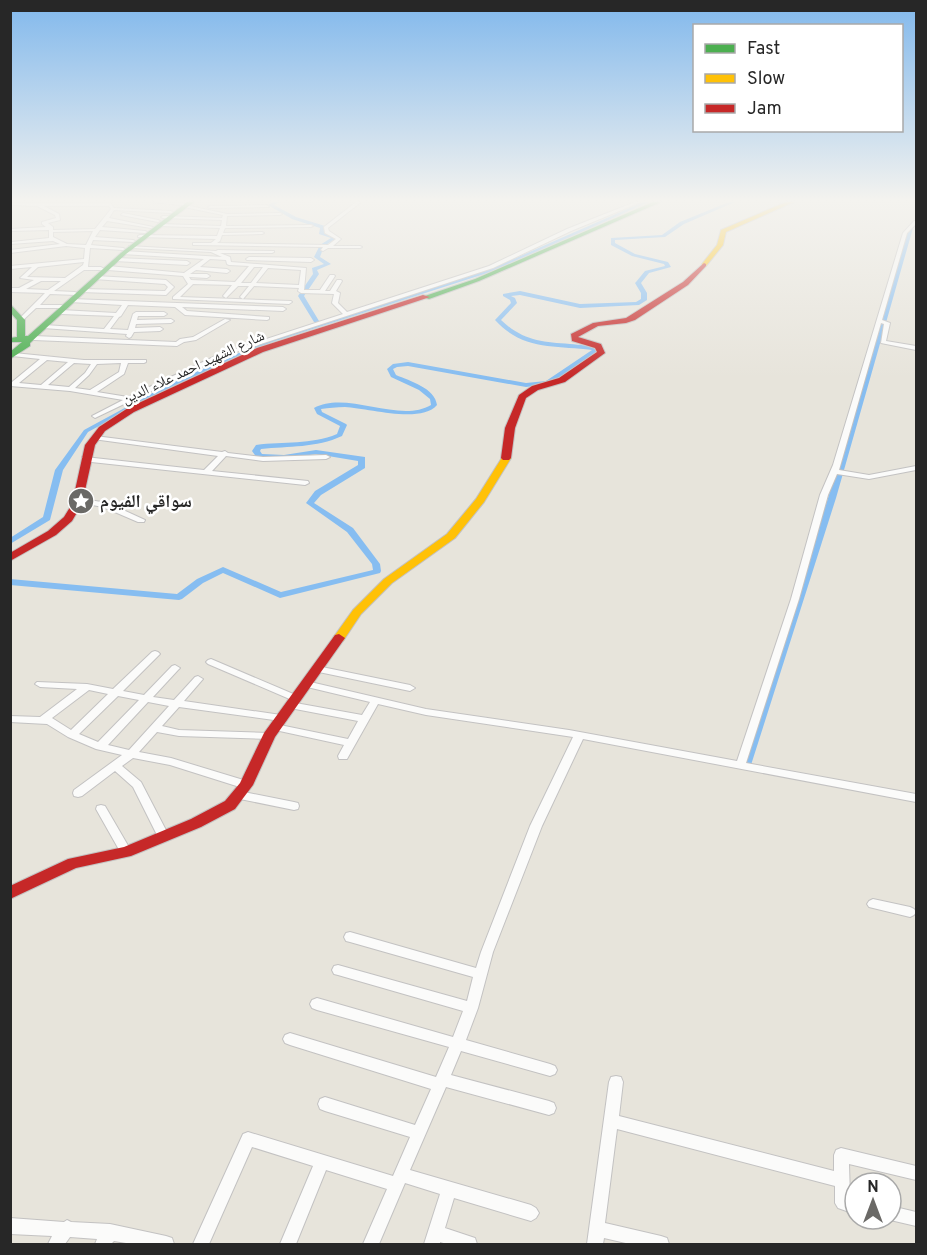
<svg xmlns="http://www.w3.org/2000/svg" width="927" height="1255" font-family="Overpass,'Noto Naskh Arabic',sans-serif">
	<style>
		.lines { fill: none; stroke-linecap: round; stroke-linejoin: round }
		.canal { fill: #86bdf1; fill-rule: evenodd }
		.street-casing { stroke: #c3c2c2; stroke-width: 2 }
		.fast-casing { stroke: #c3c2c2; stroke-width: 2 }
		.slow-casing { stroke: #c3c2c2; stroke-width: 2 }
		.jam-casing { stroke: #c3c2c2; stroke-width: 2 }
		.street { fill: #fbfbfa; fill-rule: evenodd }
		.fast { fill: #4caf50; fill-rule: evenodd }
		.slow { fill: #ffc107; fill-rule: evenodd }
		.jam { fill: #c62828; fill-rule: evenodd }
		.labels { text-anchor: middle; stroke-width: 5; stroke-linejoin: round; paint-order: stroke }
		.far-street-label { font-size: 15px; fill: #272727; stroke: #fff }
		.poi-label { font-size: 18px; font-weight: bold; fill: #272727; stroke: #fff; text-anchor: start }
	</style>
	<rect width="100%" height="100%" fill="#e7e4db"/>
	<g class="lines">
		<path class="canal" d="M273 202H279L274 205 296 217 325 226 324 232 337 238 324 246 320 257 331 264 317 270 319 274 304 296 319 321 318 322H314L298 296 313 274 312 268 324 264 314 257 320 245 331 238 319 234 320 228 292 219 268 205Z
			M643 202H649L497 270 272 342 173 386 88 432 63 470 50 520 10 544V538L43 517 55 470 84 430 169 384 268 340 493 268Z
			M729 202H735L684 224 665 237 615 240V243L635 254 668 262 671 267 649 273 641 283 647 293V300L639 305 580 308 520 295 511 296 515 298 517 303 501 320C523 341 542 342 570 344 580 345 590 345 598 349V353L550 384 526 387 408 366 397 367 393 369 396 375C410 381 435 388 437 405 421 424 367 408 345 407 336 407 329 408 321 409L322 412 346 424 347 425 342 436C316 448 289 446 261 449L260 451 262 454 284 455 316 450 365 457V468L321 495 314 503 353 528 380 564 381 571 380 573 280 598 223 573 203 583 182 599 179 600 10 585V579L177 594 197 579 223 567 281 592 373 570 372 564 347 532 306 503 315 491 358 465V461L316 454 284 459 260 458H257L252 451 256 445C284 441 311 445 337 434L340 426 317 414 314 408C347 390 399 424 431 405L430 399 419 390 391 377 387 369 393 364 408 362 526 383 546 381 592 350C555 345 523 351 495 320L511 303 510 300 503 296V294L520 291 580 304 636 302 641 299V293L635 283 636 282 645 271 665 266 664 264 632 256 611 245V238L662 235 680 222Z
			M914 223H916V226L913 228 905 256 836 498 751 765 750 768H742L741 765 828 498 909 227Z"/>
		<defs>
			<path id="street" d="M151 202 183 203 185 205 227 214 280 213 282 214 280 215 227 216 226 226 311 225 313 226 311 227 225 228 223 233 262 232 264 233 262 234 222 235 220 241 217 243 328 245 336 239 325 233 324 227 356 202H361L328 228 329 231 341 239 333 246H360L362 247 360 248H328L323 251 321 250 323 247 195 245H193V243H211L216 239 138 237V236L140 235 217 236 220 228 158 226V224H160L221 226 222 220 163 218 161 217 163 216 222 218 223 215 184 207 182 205Z
				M635 202H641L571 231 493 268 224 356 97 417 95 418 92 416 123 400 70 391 10 386V382H12L40 359 12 356 11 355 14 353 84 360H146V362L144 363H128L124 374 97 392 128 397 220 354 343 314 332 303 334 294 301 293 298 291 299 288 254 286 243 299 240 297 249 286H238L226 298 223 296 232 285 193 284 180 297 291 301 292 302 289 304 173 299V297L188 284 183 276 108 270 105 268 108 266 184 273 204 259 122 254 121 253 124 251 222 257 211 252 131 248 129 247V246L216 251 218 250 274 251V252L272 253H220L230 257 231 262 306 268 304 290H320L330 275H334L335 276 325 291H330L337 280H341L342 281 336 291 340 293 338 303 347 312 489 266 567 229ZM210 259 226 260 227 264 229 265 249 266 235 282 191 280 189 277 207 278 210 276 207 274H190L196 270 227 273 230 271 227 269 200 267ZM254 267H263L251 283H241ZM268 268 301 270 299 285 256 283ZM47 360 68 362 41 385 19 383ZM74 363 91 364 85 373 69 387 48 385ZM121 363 119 372 90 390 75 388 89 375 97 364Z
				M10 203H110L114 208 171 211 173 212 171 213 114 210 109 218 153 227 151 228 107 221 102 227 145 231 147 232 145 233 100 230 95 237 133 240 135 241 133 242 93 240 91 245 123 248 125 249 123 250 90 248 88 267H101L104 269 103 270H84L54 291 75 292 78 294 77 295 50 294 40 305H61L63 306V308H36L21 322 19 321V319L45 293 10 292V288H19L34 280 20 278 32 267 10 269V266L84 259 85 248 66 246 10 253V250L60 244 53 241 10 244 12 242 49 238V230L10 231V229L46 227 42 224V222L56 218 55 215 37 206 10 205ZM44 206H109L111 209 95 229 53 230V227L48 223 60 220 59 214ZM93 231 86 245 67 244 53 237V232ZM84 262 83 265 65 278 27 277 38 267ZM41 281H61L48 290 26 289Z
				M267 205 269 207 210 208 208 207 210 206Z
				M123 213 158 220 160 221 158 222 121 215Z
				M914 221H916V224L907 233 882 320 890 323 886 341 916 346V350L881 343 884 324 881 323 839 470 869 475 916 466V470L869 479 837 474 828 495 799 599 746 763 916 794V802L583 739 542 826 493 952 478 1008 466 1040 550 1064 555 1066 557 1070 555 1074 550 1076 461 1051 451 1075 549 1101 554 1103 556 1108 554 1113 549 1115 446 1087 410 1170 531 1205 536 1208 539 1213 536 1218 531 1221 454 1198 445 1228 475 1238 477 1244H447L440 1242V1244H424L440 1194 405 1183 379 1244H363L387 1189 326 1170 296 1244H280L313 1166 252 1147 209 1244H193L243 1134 248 1132 393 1176 410 1137 325 1111 320 1109 318 1104 320 1099 325 1097 415 1125 431 1089 290 1045 285 1043 283 1039 285 1035 290 1033 436 1077 449 1047 317 1010 312 1008 310 1004 312 1000 317 998 453 1037 463 1011 338 975 334 974 332 970 334 966 338 965 467 1001 473 977 350 942 346 941 344 937 346 933 350 932 476 968 481 952 530 826 573 737 426 715 378 704 347 759H339L338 756 344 745 275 730 271 729 270 727 271 725 275 724 348 739 358 721 290 708 285 705 287 703 290 702 362 715 370 702 303 686 301 684 303 682 306 681 426 709 569 730 737 761 791 599 820 495 833 465 903 233Z
				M249 257 311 258 314 260 311 262 247 260 246 259Z
				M117 258 187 261 190 263 187 265 115 261V259Z
				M96 276 166 280 174 287 166 295 81 292V290L83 289 165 291 168 287 165 284 94 279 93 278Z
				M72 299 283 307 286 309 283 311 182 307 187 311 269 317V319L267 320 185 315 175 307 128 305 121 316 119 317 110 329 128 330 133 314 136 312H164L167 314 164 316H138L137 320 171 319 174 321 171 323 136 324 135 328 160 327 163 329 160 331 134 332 131 337 129 338 126 336 127 334 43 328 42 327 45 325 104 329 114 316 61 314 58 312 61 310 116 313 122 305 70 302V300Z
				M225 319 230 320 196 340 184 342 177 346 34 340 31 338 34 336 176 342 180 339 193 337Z
				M95 436 222 452 225 451 228 453 263 457 326 455 330 457 326 459 263 461 226 456 212 471 308 481 309 483 305 485 82 461V457H85L204 470 218 456 93 439 92 438Z
				M76 498 108 503 145 520 144 522H138L103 507 76 502Z
				M155 651 158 652 160 654 123 691 144 695 172 666 175 665 180 668 178 670 153 697 174 700 195 677 198 676 203 679 184 701 281 715 285 716 286 718 285 720 281 721 179 707 162 726 179 730 269 733 273 734 274 736 273 738 269 739 179 736 157 732 139 752 171 758 250 782 251 785 250 788 246 789 170 765 133 758 122 766 141 782 169 836 167 839 163 840 159 839 133 787 115 771 82 796 78 797 74 796 73 793 74 790 122 755 96 749 68 737 47 724 10 722V716L40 717 77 689 40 687 35 684 37 682 87 684 113 689 152 652ZM89 690 108 694 71 730 52 718ZM118 696 139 700 98 742 79 734ZM148 702 169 706 129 750 108 745Z
				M211 659 298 696 300 698 298 700H292L208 664 206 662 208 660Z
				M317 666 410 685 415 688 410 691 314 671 312 669 314 667Z
				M239 791 294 802 298 803 299 806 298 809 294 810 235 798 234 795 235 792Z
				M101 805 105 806 130 849 132 852 130 855 126 856 122 855 96 809 97 806Z
				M873 899 910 907 914 909 916 912 914 915 910 917 869 907 867 904 869 901Z
				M616 1076 621 1077 623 1082 619 1116 834 1171V1155L836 1150 841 1148 916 1166V1180L849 1164 850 1197 855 1198V1214L838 1208 835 1203V1186L617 1129 605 1223 661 1236 667 1238 669 1244H630L604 1238 603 1244H587L609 1082 611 1077Z
				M891 1206 916 1212V1226L886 1219H891Z
				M10 1218 64 1222 67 1220 71 1222 110 1224 166 1236 172 1238 174 1244H132L114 1241 111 1244H95L97 1239 70 1237 65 1244H48L52 1236 10 1234Z"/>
			<path id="fast" d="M187 202H194L126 254 30 343V346L10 359V352L22 342H10V338L17 337V320L10 312V304L25 320V336H28L122 252Z
				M653 202H661L479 281 429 299 422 297 475 279Z"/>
			<path id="slow" d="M786 202H794L726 232 723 245 706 266H702V264L717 245 721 230Z
				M506 455 511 458 484 502 455 538 392 583 361 614 343 641H335L333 638 353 610 384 579 447 534 476 499 503 456Z"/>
			<path id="jam" d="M704 263 706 264V266L688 285 635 320 626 323 598 326 578 337 601 344 605 353 565 382 538 390 526 398 515 428 511 458 509 460H503L501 458 505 428 519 395 532 386 559 378 597 352 595 348 572 341 571 334 593 323 626 318 683 282Z
				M423 295 430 297 263 352 134 412 105 431 95 445 82 504 72 521 56 535 10 561V553L48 531 64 517 72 504 85 445 99 427 128 408 257 348Z
				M339 634 345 638 275 737 253 785 235 809 201 827 131 856 76 868 10 899V886L68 859 124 847 191 819 225 801 240 783 264 733 335 635Z"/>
		</defs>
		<use href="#street" class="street-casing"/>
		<use href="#fast" class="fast-casing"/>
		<use href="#slow" class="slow-casing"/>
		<use href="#jam" class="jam-casing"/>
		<use href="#street" class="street"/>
		<use href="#fast" class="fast"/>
		<use href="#slow" class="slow"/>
		<use href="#jam" class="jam"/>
	</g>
	<linearGradient id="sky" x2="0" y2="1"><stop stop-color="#81b8ec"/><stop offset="0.53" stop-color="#f4f3ef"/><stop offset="1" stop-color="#f4f3ef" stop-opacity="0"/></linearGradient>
	<rect width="927" height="378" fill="url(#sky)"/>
	<defs>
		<symbol id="sight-disc" viewBox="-11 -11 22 22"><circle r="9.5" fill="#6a6966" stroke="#fff"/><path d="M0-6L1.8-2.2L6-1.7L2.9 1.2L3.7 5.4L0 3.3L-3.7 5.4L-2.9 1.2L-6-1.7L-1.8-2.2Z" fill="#fff"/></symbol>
	</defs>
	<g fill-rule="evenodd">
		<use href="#sight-disc" x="66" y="486" width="30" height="30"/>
	</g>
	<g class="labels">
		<g class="far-street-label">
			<text transform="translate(193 367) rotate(-25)" y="5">شارع الشهيد احمد علاء الدين</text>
		</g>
		<g class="poi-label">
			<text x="100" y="507">سواقي الفيوم</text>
		</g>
	</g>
	<rect width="927" height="1255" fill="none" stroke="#272727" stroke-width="24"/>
	<rect x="693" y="24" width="210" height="108" fill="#ffffff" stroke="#a9a9a9" stroke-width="1.5"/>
	<rect x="705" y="44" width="30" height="9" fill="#4caf50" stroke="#a9a9a9" stroke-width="1.5"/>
	<text x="747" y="54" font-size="18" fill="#272727">Fast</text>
	<rect x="705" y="74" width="30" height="9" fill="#ffc107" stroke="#a9a9a9" stroke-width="1.5"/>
	<text x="747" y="84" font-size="18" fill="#272727">Slow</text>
	<rect x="705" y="104" width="30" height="9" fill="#c62828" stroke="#a9a9a9" stroke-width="1.5"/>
	<text x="747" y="114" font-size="18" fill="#272727">Jam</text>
	<g transform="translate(873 1201)"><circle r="28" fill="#ffffff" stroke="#a9a9a9" stroke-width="1.5"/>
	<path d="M0-4.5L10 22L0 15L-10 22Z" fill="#6a6966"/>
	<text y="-9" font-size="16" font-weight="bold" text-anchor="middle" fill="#272727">N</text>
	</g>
</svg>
